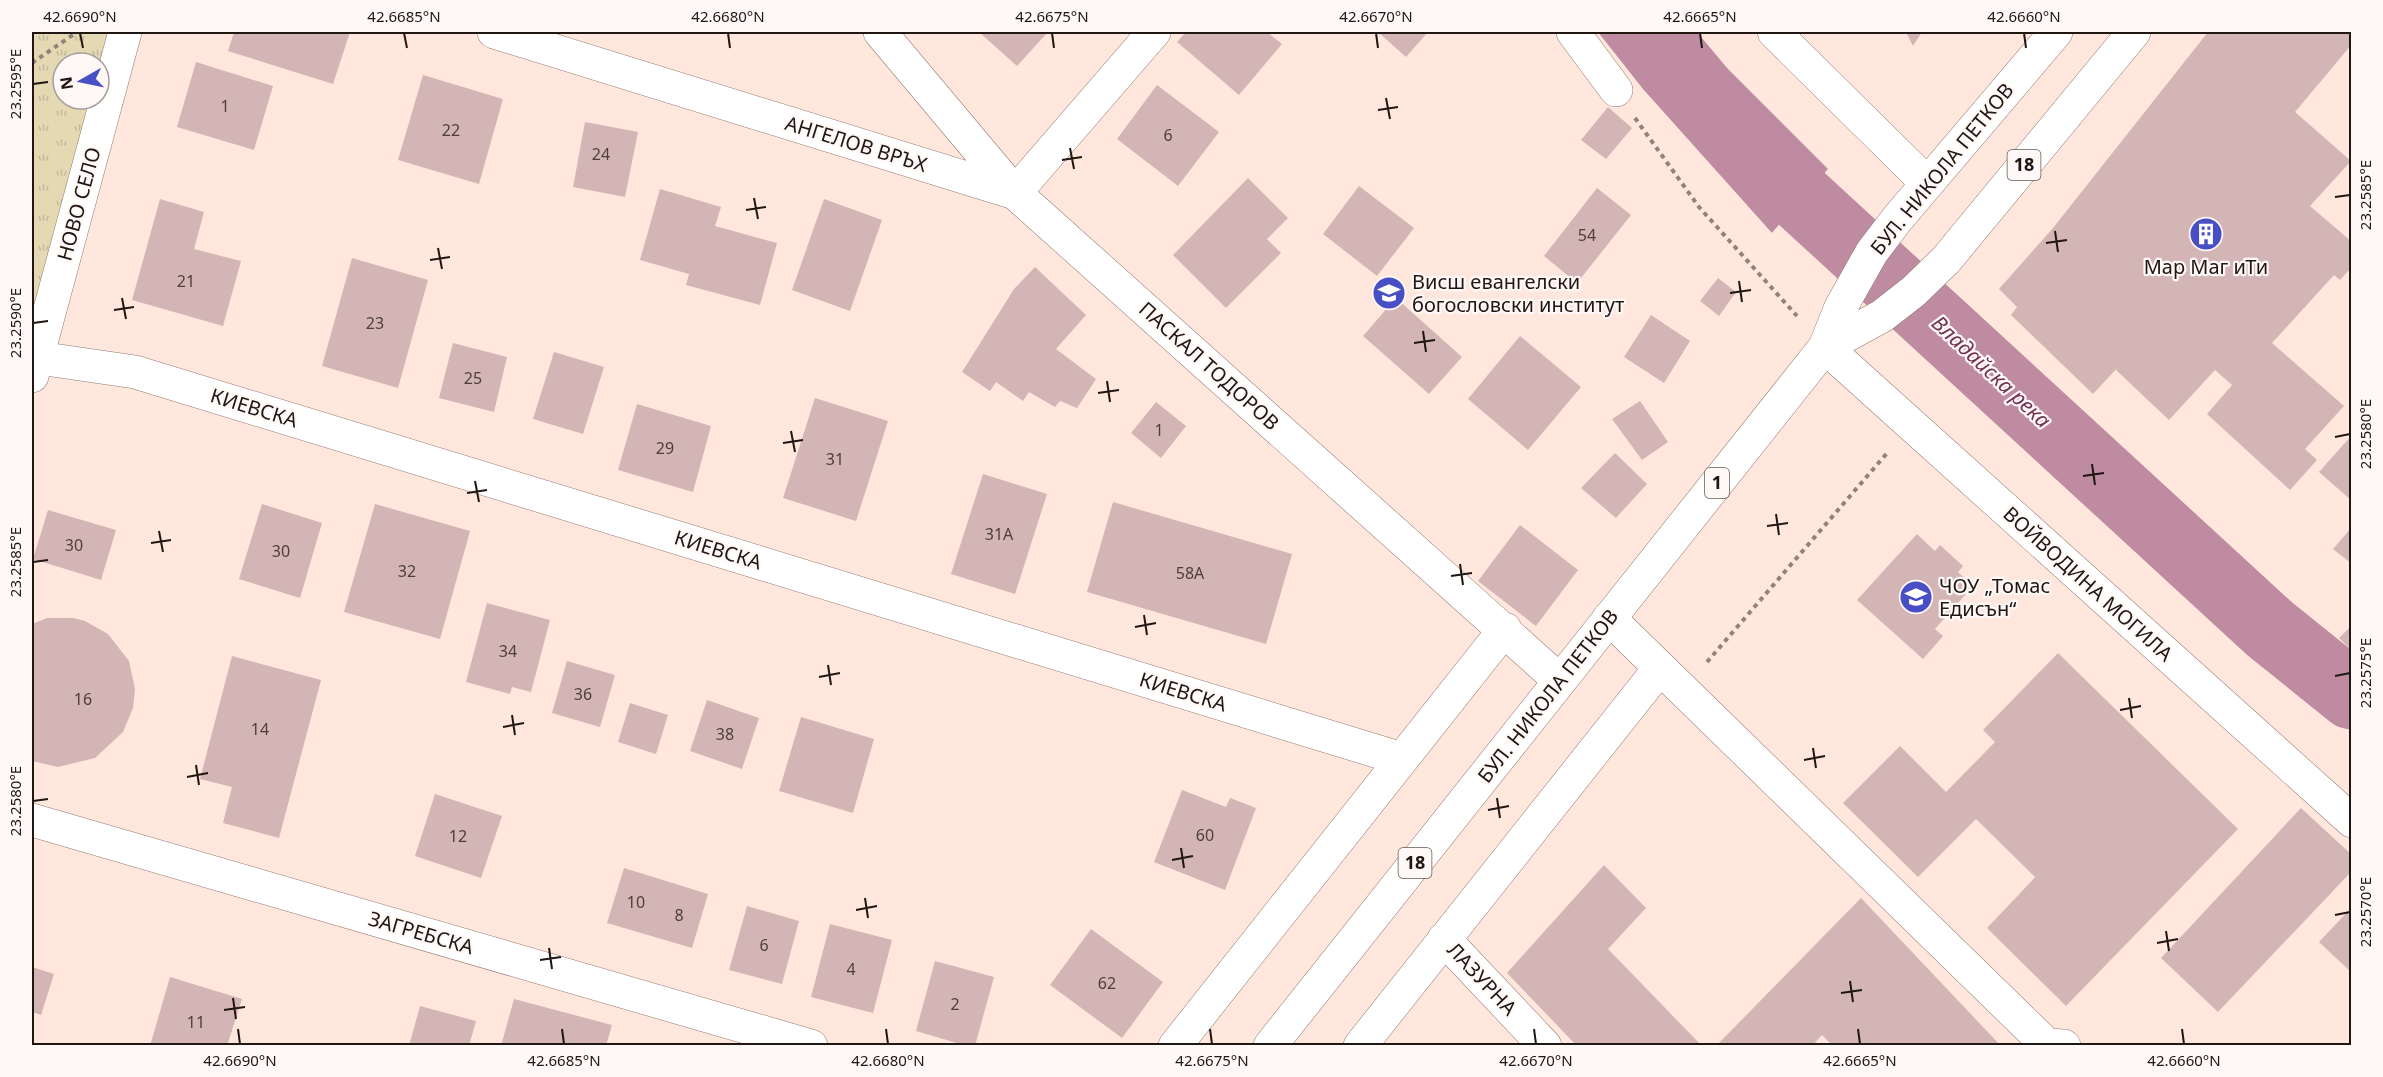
<svg xmlns="http://www.w3.org/2000/svg" width="2383" height="1077" font-family="'Noto Sans',sans-serif">
	<style>
		.park { fill: url(#park-tufts); fill-rule: evenodd }
		.water { fill: #be8ba1 }
		.pier { fill: #ffe7dd }
		.lines { fill: none; stroke-linecap: round; stroke-linejoin: round }
		.river { stroke: #be8ba1; stroke-width: 69 }
		.building { fill: #d4b5b5 }
		.minor-casing { stroke: #957a70; stroke-width: 34 }
		.highway-casing { stroke: #957a70; stroke-width: 34 }
		.path { stroke: #93827a; stroke-width: 4; stroke-dasharray: 4.5 4.5; stroke-linecap: butt }
		.minor { stroke: #fff; stroke-width: 33 }
		.highway { stroke: #fff; stroke-width: 33 }
		.ticks { fill: none; stroke: #201612; stroke-width: 2 }
		.labels { text-anchor: middle; stroke-width: 4.5; stroke-linejoin: round; paint-order: stroke }
		.number-label { font-size: 16px; fill: #4d3e3b }
		.shield { fill: #fef8f6; stroke: #635a56; stroke-width: 1.5 }
		.shield-label { font-size: 18px; font-weight: bold; fill: #201612 }
		.street-label { font-size: 20px; fill: #201612; stroke: #fef8f6 }
		.poi-label { font-size: 20px; fill: #201612; stroke: #fef8f6; text-anchor: start }
		.water-label { font-size: 21px; font-style: italic; fill: #733352; stroke: #fef8f6 }
		.neatline { fill: none; stroke: #201612; stroke-width: 2 }
		.ticks-label { font-size: 15px; text-anchor: middle; fill: #201612 }
	</style>
	<defs>
		<pattern id="park-tufts" width="24" height="20" patternUnits="userSpaceOnUse" patternTransform="scale(1.5)"><rect width="24" height="20" fill="#e4d9b3"/><path d="M3 7l-1-3M5 7V3M7 7l1-3M15 17l-1-3M17 17v-4M19 17l1-3" fill="none" stroke="#c3ba99"/></pattern>
	</defs>
	<rect width="100%" height="100%" fill="#ffe7dd"/>
	<path class="park" d="M32 32H125L32 357ZM63 63H99V99H63Z"/>
	<path class="water" d="M1598 32H1697L1727 68 1828 169 1772 233 1643 89Z"/>
	<path class="pier" d="M1830 167V171L1775 235H1770Z"/>
	<g class="lines">
		<path class="river" d="M1648 32 1740 135 1802 199 2270 629 2352 695"/>
	</g>
	<path class="building" d="M234 32H350L333 84 228 51Z
		M979 32H1048L1017 66Z
		M1186 32H1267L1282 44 1239 95 1177 42Z
		M1378 32H1428L1406 57Z
		M1906 32H1922L1913 46Z
		M2208 32H2352V44L2295 112 2351 161 2310 206 2352 242V267L2340 280 2334 275 2272 343 2344 406 2305 449 2317 460 2290 490 2207 414 2232 385 2215 370 2169 420 2116 370 2120 365 2093 394 2011 315 2017 307 1999 289 2053 228Z
		M196 62 273 86 254 150 177 127Z
		M423 75 503 99 479 184 398 160Z
		M1157 85 1219 132 1178 186 1117 139Z
		M1608 107 1632 128 1606 159 1581 140Z
		M585 122 638 132 625 197 573 187Z
		M1248 178 1288 218 1267 239 1281 253 1226 308 1173 255Z
		M1359 186 1414 228 1377 276 1323 234Z
		M1597 188 1631 215 1577 283 1544 256Z
		M660 189 721 207 715 226 777 243 760 305 686 285 689 274 640 260Z
		M160 199 204 212 194 249 241 261 223 326 132 300Z
		M824 199 882 220 850 311 792 290Z
		M352 258 428 280 398 388 322 366Z
		M1035 267 1086 315 1056 349 1096 379 1077 408 1060 401 1055 407 1029 392 1023 401 996 382 990 391 962 372 1014 289Z
		M1718 278 1736 292 1719 316 1700 301Z
		M1396 298 1462 357 1429 394 1363 336Z
		M1651 315 1690 341 1664 383 1624 357Z
		M1520 336 1581 387 1528 450 1468 399Z
		M453 343 507 357 494 412 439 398Z
		M554 352 604 367 583 434 533 419Z
		M815 398 888 421 856 521 783 498Z
		M1640 401 1668 442 1642 460 1612 419Z
		M1156 402 1186 426 1161 458 1131 433Z
		M637 404 711 426 693 492 618 470Z
		M2352 435V501L2319 472Z
		M1615 453 1647 484 1616 518 1581 488Z
		M983 474 1047 494 1015 594 951 574Z
		M1113 502 1292 554 1266 644 1087 592Z
		M262 504 322 523 300 598 239 579Z
		M375 504 470 531 440 639 344 612Z
		M48 510 116 530 101 580 33 559Z
		M1520 525 1578 570 1536 626 1478 581Z
		M2352 527V564L2333 549Z
		M1917 534 1935 551 1940 545 1963 566 1958 572 1973 586 1935 629 1943 636 1923 659 1857 600Z
		M487 603 550 620 531 692 512 687 510 694 466 682Z
		M47 618H73L85 621 108 634 129 661 135 689 133 708 123 732 95 758 58 767 32 761V624Z
		M2352 625V651L2339 638Z
		M2058 653 2238 829 2066 1006 1987 928 2041 871 2035 877 1976 819 1918 877 1843 803 1900 746 1946 792 1995 742 1983 730Z
		M232 656 321 680 279 838 223 823 232 787 200 779Z
		M567 661 615 675 600 727 552 713Z
		M707 700 759 718 742 769 690 751Z
		M630 703 668 715 656 754 618 742Z
		M801 717 874 739 853 813 779 791Z
		M1182 790 1226 807 1230 798 1256 808 1225 890 1154 862Z
		M435 794 502 816 481 878 415 856Z
		M2301 808 2352 855V871L2218 1012 2161 958Z
		M1604 865 1646 908 1608 949 1702 1046H1577L1507 973Z
		M624 868 708 894 692 948 607 923Z
		M1861 898 2001 1046H1833L1822 1035 1812 1046H1716Z
		M747 906 799 921 782 984 729 970Z
		M2352 907V973L2319 942Z
		M830 924 892 940 873 1013 811 997Z
		M1091 929 1163 982 1122 1038 1050 985Z
		M935 961 994 977 975 1046H967L916 1031Z
		M32 967 54 974 41 1015 32 1012Z
		M170 977 242 999 227 1046H150Z
		M514 999 612 1025 606 1046H501Z
		M420 1006 476 1021 469 1046H409Z"/>
	<g class="lines">
		<defs>
			<path id="minor" d="M494 32 1015 193 1154 32
				M880 32 1015 193 1559 680
				M1573 32 1616 90
				M1774 32 1927 183
				M1825 347 2352 821
				M32 357 135 372 1402 759
				M32 376 125 32
				M1609 618 2047 1045 2064 1046
				M32 820 811 1046
				M1444 939 1545 1046
				M1175 1046 1505 629
				M1360 1046 1660 668"/>
			<path id="highway" d="M1825 347 1882 316 1914 291 1946 260 2134 32
				M1270 1046 1825 347 1841 307 1872 252 1898 218 2056 32"/>
		</defs>
		<use href="#minor" class="minor-casing"/>
		<use href="#highway" class="highway-casing"/>
		<path class="path" d="M32 63 77 32
			M1635 118 1699 207 1797 316
			M1707 662 1888 452"/>
		<use href="#minor" class="minor"/>
		<use href="#highway" class="highway"/>
	</g>
	<path class="ticks" d="M80 33 83 48M404 33 407 48M728 33 730 48M1052 33 1054 48M1376 33 1378 48M1700 33 1702 48M2024 33 2026 48M33 84 48 82M1386 98 1390 119M1378 110 1398 107M1070 148 1074 169M1062 160 1082 157M2335 197 2350 195M754 198 758 219M746 210 766 207M2055 231 2058 252M2046 243 2067 240M438 248 442 269M430 260 450 257M1739 281 1742 302M1730 293 1751 290M122 298 126 319M114 310 134 307M33 323 48 321M1423 331 1426 352M1414 343 1435 340M1107 381 1110 402M1098 393 1119 390M791 431 795 452M2335 437 2350 434M783 443 803 440M2092 464 2095 485M2083 476 2104 473M475 481 479 502M467 493 487 490M1776 514 1779 535M1767 526 1788 523M159 531 163 552M151 543 171 540M33 562 48 560M1460 564 1463 585M1451 576 1472 573M1144 615 1147 635M1135 627 1156 623M828 665 831 685M2335 676 2350 673M819 677 840 673M2129 698 2132 718M2120 710 2141 706M512 715 515 735M503 727 524 723M1813 748 1816 768M1804 760 1825 756M196 765 199 785M187 777 208 773M1497 798 1500 818M33 801 48 799M1488 810 1509 806M1181 848 1184 868M1172 860 1193 856M865 898 868 918M856 910 877 906M2335 915 2350 912M2166 931 2169 951M2157 943 2178 939M549 948 552 969M540 960 561 957M1850 981 1853 1002M1841 993 1862 990M233 998 236 1019M224 1010 245 1007M238 1029 240 1044M562 1029 564 1044M886 1029 888 1044M1210 1029 1212 1044M1534 1029 1536 1044M1858 1029 1860 1044M2182 1029 2184 1044"/>
	<defs>
		<symbol id="building-disc" viewBox="-11 -11 22 22"><circle r="9.5" fill="#484fc5" stroke="#fef8f6"/><path d="M-4-6H4V6H1V3H-1V6H-4ZM-2.5-4.3h1.7v1.8h-1.7ZM.8-4.3h1.7v1.8H.8ZM-2.5-1h1.7V.8h-1.7ZM.8-1h1.7V.8H.8Z" fill="#fff"/></symbol>
		<symbol id="school-disc" viewBox="-11 -11 22 22"><circle r="9.5" fill="#484fc5" stroke="#fef8f6"/><path d="M0-5L7-2L0 1L-7-2ZM-4 1L0 2.5L4 1V4Q0 6-4 4Z" fill="#fff"/></symbol>
	</defs>
	<g fill-rule="evenodd">
		<use href="#building-disc" x="2187" y="215" width="38" height="38"/>
		<use href="#school-disc" x="1370" y="274" width="38" height="38"/>
		<use href="#school-disc" x="1897" y="578" width="38" height="38"/>
	</g>
	<g class="labels">
		<g class="number-label">
			<text x="225" y="112">1</text>
			<text x="451" y="136">22</text>
			<text x="1168" y="141">6</text>
			<text x="601" y="160">24</text>
			<text x="1587" y="241">54</text>
			<text x="186" y="287">21</text>
			<text x="375" y="329">23</text>
			<text x="473" y="384">25</text>
			<text x="1159" y="436">1</text>
			<text x="665" y="454">29</text>
			<text x="835" y="465">31</text>
			<text x="999" y="540">31А</text>
			<text x="74" y="551">30</text>
			<text x="281" y="557">30</text>
			<text x="407" y="577">32</text>
			<text x="1190" y="579">58А</text>
			<text x="508" y="657">34</text>
			<text x="583" y="700">36</text>
			<text x="83" y="705">16</text>
			<text x="260" y="735">14</text>
			<text x="725" y="740">38</text>
			<text x="1205" y="841">60</text>
			<text x="458" y="842">12</text>
			<text x="636" y="908">10</text>
			<text x="679" y="921">8</text>
			<text x="764" y="951">6</text>
			<text x="851" y="975">4</text>
			<text x="1107" y="989">62</text>
			<text x="955" y="1010">2</text>
			<text x="196" y="1028">11</text>
		</g>
		<g class="shield">
			<rect x="2007.5" y="150" width="33" height="30" rx="4.5"/>
			<rect x="1705" y="468" width="24" height="30" rx="4.5"/>
			<rect x="1398.5" y="848" width="33" height="30" rx="4.5"/>
		</g>
		<g class="shield-label">
			<text x="2024" y="171">18</text>
			<text x="1717" y="489">1</text>
			<text x="1415" y="869">18</text>
		</g>
		<g class="street-label">
			<text transform="translate(856 144) rotate(17)" y="7">АНГЕЛОВ ВРЪХ</text>
			<text transform="translate(1942 169) rotate(-51)" y="7">БУЛ. НИКОЛА ПЕТКОВ</text>
			<text transform="translate(79 204) rotate(-75)" y="7">НОВО СЕЛО</text>
			<text transform="translate(1209 366) rotate(42)" y="7">ПАСКАЛ ТОДОРОВ</text>
			<text transform="translate(254 408) rotate(17)" y="7">КИЕВСКА</text>
			<text transform="translate(718 550) rotate(17)" y="7">КИЕВСКА</text>
			<text transform="translate(2088 584) rotate(42)" y="7">ВОЙВОДИНА МОГИЛА</text>
			<text transform="translate(1183 692) rotate(17)" y="7">КИЕВСКА</text>
			<text transform="translate(1548 696) rotate(-52)" y="7">БУЛ. НИКОЛА ПЕТКОВ</text>
			<text transform="translate(421 933) rotate(16)" y="7">ЗАГРЕБСКА</text>
			<text transform="translate(1482 979) rotate(47)" y="7">ЛАЗУРНА</text>
		</g>
		<g class="poi-label">
			<text x="2206" y="274" text-anchor="middle">Мар Маг иТи</text>
			<text x="1412" y="289">Висш евангелски<tspan x="1412" dy="23">богословски институт</tspan></text>
			<text x="1939" y="593">ЧОУ „Томас<tspan x="1939" dy="23">Едисън“</tspan></text>
		</g>
		<g class="water-label">
			<text transform="translate(1991 372) rotate(43)" y="7">Владайска река</text>
		</g>
	</g>
	<rect width="2383" height="1077" fill="none" stroke="#fef8f6" stroke-width="66"/>
	<g transform="translate(81 81) rotate(261)"><circle r="28" fill="#fef8f6" stroke="#a59e9b" stroke-width="1.5"/>
	<path d="M0-4.5L10 22L0 15L-10 22Z" fill="#484fc5"/>
	<text y="-9" font-size="16" font-weight="bold" text-anchor="middle" fill="#201612">N</text>
	</g>
	<rect x="33" y="33" width="2317" height="1011" class="neatline"/>
	<g class="ticks-label">
		<text x="80" y="22">42.6690°N</text>
		<text x="404" y="22">42.6685°N</text>
		<text x="728" y="22">42.6680°N</text>
		<text x="1052" y="22">42.6675°N</text>
		<text x="1376" y="22">42.6670°N</text>
		<text x="1700" y="22">42.6665°N</text>
		<text x="2024" y="22">42.6660°N</text>
		<text transform="translate(16 84) rotate(-90)" y="5">23.2595°E</text>
		<text transform="translate(2366 195) rotate(-90)" y="5">23.2585°E</text>
		<text transform="translate(16 323) rotate(-90)" y="5">23.2590°E</text>
		<text transform="translate(2366 434) rotate(-90)" y="5">23.2580°E</text>
		<text transform="translate(16 562) rotate(-90)" y="5">23.2585°E</text>
		<text transform="translate(2366 673) rotate(-90)" y="5">23.2575°E</text>
		<text transform="translate(16 801) rotate(-90)" y="5">23.2580°E</text>
		<text transform="translate(2366 912) rotate(-90)" y="5">23.2570°E</text>
		<text x="240" y="1066">42.6690°N</text>
		<text x="564" y="1066">42.6685°N</text>
		<text x="888" y="1066">42.6680°N</text>
		<text x="1212" y="1066">42.6675°N</text>
		<text x="1536" y="1066">42.6670°N</text>
		<text x="1860" y="1066">42.6665°N</text>
		<text x="2184" y="1066">42.6660°N</text>
	</g>
</svg>
